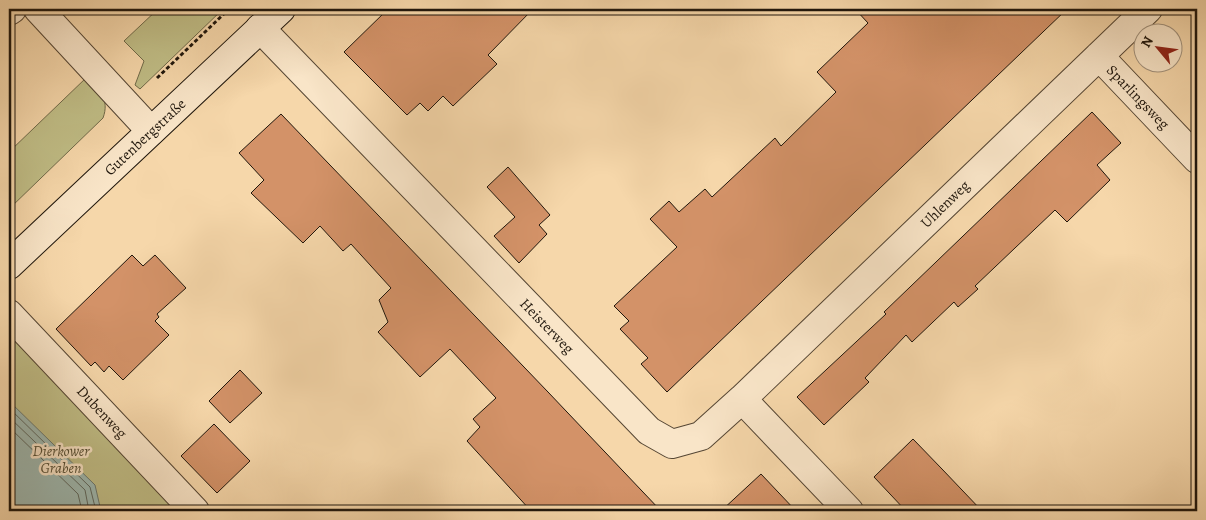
<svg xmlns="http://www.w3.org/2000/svg" width="1206" height="520" font-family="Alegreya,serif">
	<style>
		.green { fill: #c0bd86; stroke: #706a49 }
		.water { fill: #9eb8b0; stroke: #6b776e }
		.lines { fill: none; stroke-linecap: round; stroke-linejoin: round }
		.shore { stroke: #5e675e; stroke-width: 1 }
		.building { fill: #d39268; stroke: #1f160c }
		.street-casing { stroke: #554634; stroke-width: 30 }
		.secondary-casing { stroke: #1f160c; stroke-width: 30 }
		.path { stroke: #1f160c; stroke-width: 3; stroke-dasharray: 4 2.5; stroke-linecap: butt }
		.street { stroke: #f9e5c8; stroke-width: 28 }
		.secondary { stroke: #f9e5c8; stroke-width: 28 }
		.labels { text-anchor: middle; stroke-width: 5; stroke-linejoin: round; paint-order: stroke }
		.street-label { font-size: 15px; fill: #1f160c; stroke: #f9e5c8 }
		.park-label { font-size: 15px; font-style: italic; fill: #575037; stroke: #f9e5c8 }
	</style>
	<rect width="100%" height="100%" fill="#f6d7aa"/>
	<filter id="stains"><feTurbulence type="fractalNoise" baseFrequency=".004" numOctaves="4"/><feColorMatrix values="0 0 0 0 .2 0 0 0 0 .09 0 0 0 0 .02 0 0 0 .5 -.17"/></filter>
	<radialGradient id="worn" r=".72"><stop offset=".6" stop-color="#630" stop-opacity="0"/><stop offset="1" stop-color="#630" stop-opacity=".3"/></radialGradient>
	<path class="green" d="M158 9H223L140 89 135 85 144 61 124 41Z
		M87 77C99 90 110 99 103 118L9 209V152Z
		M9 329 181 511H9Z"/>
	<path class="water" d="M9 401 95 485 101 511H9Z"/>
	<g class="lines">
		<path class="shore" d="M9 408 90 487 96 511
			M9 417 85 490 89 511
			M9 427 78 494 82 511"/>
	</g>
	<path class="building" d="M388 9H533L488 55 497 64 453 106 443 96 428 111 420 103 407 115 344 52Z
		M855 9H1067L667 392 641 364 648 358 620 329 629 321 614 306 677 247 650 219 669 201 679 212 705 189 712 197 775 138 781 146 836 92 817 72 868 23Z
		M1092 112 1121 143 1097 165 1110 180 1067 222 1055 210 975 286 978 289 958 307 954 302 912 342 906 335 865 378 869 382 824 425 797 397 886 314 884 312Z
		M281 114 548 392 661 511H531L467 441 480 427 473 419 496 398 450 349 420 377 378 332 388 322 379 300 391 288 351 244 343 251 320 226 303 243 251 193 264 180 239 153Z
		M508 167 550 215 539 225 547 234 519 263 494 236 515 217 487 187Z
		M132 255 143 266 155 255 186 288 157 314 159 317 155 321 169 335 123 380 109 366 104 372 95 362 91 366 56 329Z
		M240 370 262 393 230 423 209 401Z
		M214 424 250 461 217 493 181 456Z
		M913 439 942 469 982 511H906L874 477Z
		M761 474 796 511H721Z"/>
	<g class="lines">
		<defs>
			<path id="street" d="M38 9 151 131
				M9 11 12 9
				M260 28 649 431 672 444 701 436 742 399 849 511
				M1099 56 1197 159
				M9 314 195 511
				M742 399 1148 9"/>
			<path id="secondary" d="M9 265 281 9"/>
		</defs>
		<use href="#street" class="street-casing"/>
		<use href="#secondary" class="secondary-casing"/>
		<path class="path" d="M157 78 229 9"/>
		<use href="#street" class="street"/>
		<use href="#secondary" class="secondary"/>
	</g>
	<g class="labels">
		<g class="street-label">
			<text transform="translate(1138 97) rotate(46)" y="5">Sparlingsweg</text>
			<text transform="translate(145 137) rotate(-43)" y="5">Gutenbergstraße</text>
			<text transform="translate(945 204) rotate(-44)" y="5">Uhlenweg</text>
			<text transform="translate(547 326) rotate(46)" y="5">Heisterweg</text>
			<text transform="translate(102 412) rotate(47)" y="5">Dubenweg</text>
		</g>
		<g class="park-label">
			<text x="61" y="456">Dierkower<tspan x="61" dy="17">Graben</tspan></text>
		</g>
	</g>
	<rect width="1206" height="520" fill="none" stroke="#f6d7aa" stroke-width="30"/>
	<rect x="10" y="10" width="1186" height="500" fill="none" stroke="#1f160c" stroke-width="2.5"/>
	<rect x="15" y="15" width="1176" height="490" fill="none" stroke="#1f160c"/>
	<g transform="translate(1158 48) rotate(299)"><circle r="24" fill="#f9e5c8" stroke="#a2927d"/>
	<path d="M0-4L9 19L0 12L-9 19Z" fill="#8f2418"/>
	<text y="-8" font-size="14" font-weight="bold" text-anchor="middle" fill="#1f160c">N</text>
	</g>
	<rect width="100%" height="100%" filter="url(#stains)"/>
	<rect width="100%" height="100%" fill="url(#worn)"/>
</svg>
